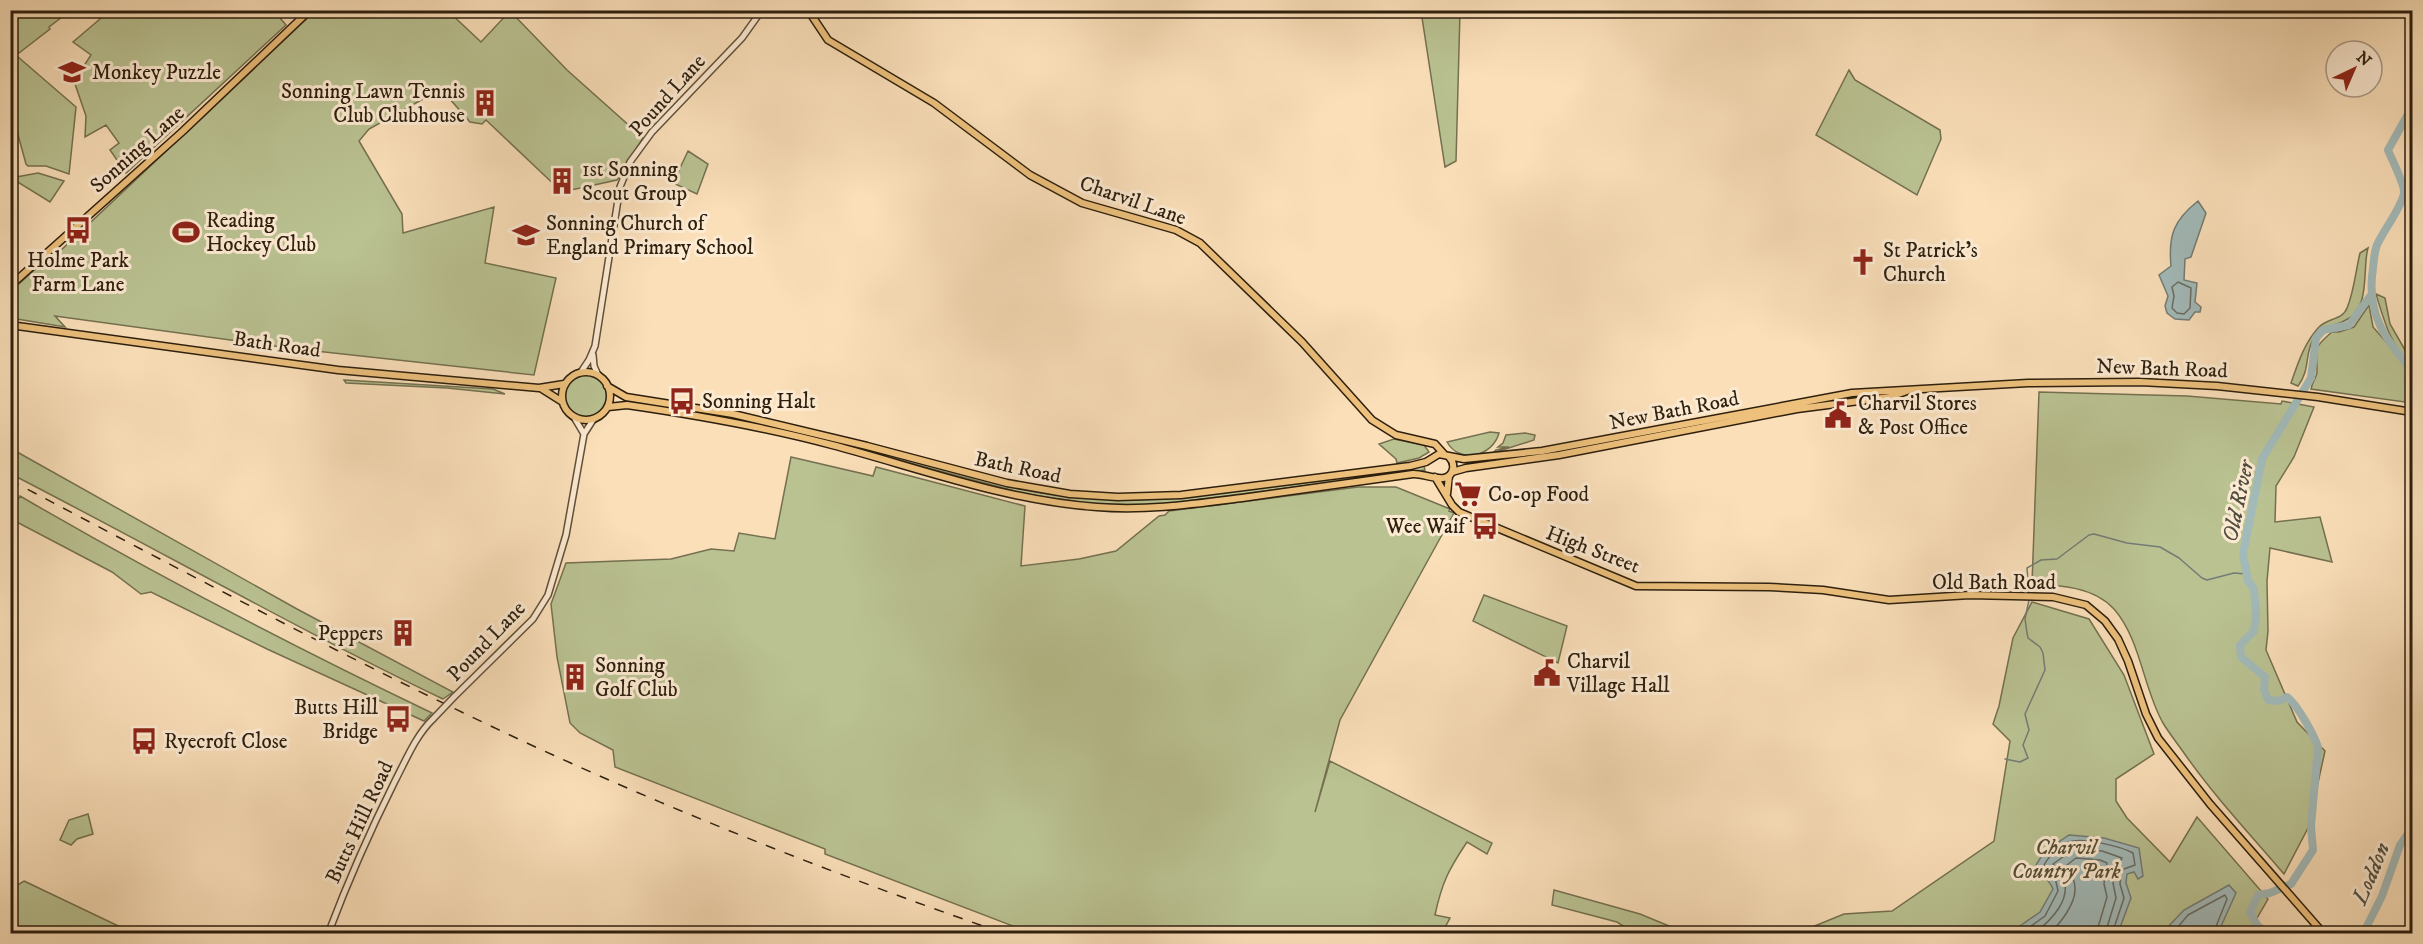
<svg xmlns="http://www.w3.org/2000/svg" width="2423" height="944" font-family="'IM FELL DW Pica',serif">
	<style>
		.green { fill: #bac292; stroke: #747050; stroke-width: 1.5 }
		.water { fill: #a2bab9; stroke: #737c75; stroke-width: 1.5 }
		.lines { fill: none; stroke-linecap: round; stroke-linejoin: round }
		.shore { stroke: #686c64; stroke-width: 1.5 }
		.stream { stroke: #737c75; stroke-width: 1.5 }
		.river { stroke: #a2bab9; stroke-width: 8 }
		.minor-casing { stroke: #604f39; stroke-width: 8 }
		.major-casing { stroke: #2d1f0e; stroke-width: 9 }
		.minor { stroke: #fcead2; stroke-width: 5 }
		.major { stroke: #edc07c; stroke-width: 6 }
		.rail { stroke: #2d1f0e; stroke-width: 1.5; stroke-dasharray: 10 10; stroke-linecap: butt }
		.minor-bridge-casing { stroke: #604f39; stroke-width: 8; stroke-linecap: butt }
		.minor-bridge { stroke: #fcead2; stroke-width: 5 }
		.labels { text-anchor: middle; stroke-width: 6; stroke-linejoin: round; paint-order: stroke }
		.poi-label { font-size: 21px; fill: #2d1f0e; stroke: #fcead2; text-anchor: start }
		.street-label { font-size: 21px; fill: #2d1f0e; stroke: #fcead2 }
		.park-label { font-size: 21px; font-style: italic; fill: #575036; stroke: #fcead2 }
		.water-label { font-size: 22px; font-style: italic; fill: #504e41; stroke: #fcead2 }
	</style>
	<rect width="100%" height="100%" fill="#fadfb9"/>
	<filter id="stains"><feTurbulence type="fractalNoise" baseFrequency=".00333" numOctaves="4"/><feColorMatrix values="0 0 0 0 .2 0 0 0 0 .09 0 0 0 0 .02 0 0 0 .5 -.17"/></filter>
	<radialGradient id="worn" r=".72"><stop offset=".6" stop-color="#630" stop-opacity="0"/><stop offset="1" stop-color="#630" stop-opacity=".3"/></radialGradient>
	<path class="green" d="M10 11 11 10 70 11 49 27 50 29 19 53 11 42Z
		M94 11H274L286 25 126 173 110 150 119 143 106 125 85 137 86 116 74 81 91 55 73 42 100 19Z
		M315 11H448L481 42 510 11 567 70 643 138 617 180 562 192 486 120 482 124 470 122 441 89 369 129 359 141 402 214 403 233 494 207 485 263 556 278 534 375 297 349 55 316 65 327 11 318 10 292 40 265 41 269Z
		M1421 11H1460L1456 161 1445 167Z
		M10 50 76 107 69 174 46 166H28L26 164 11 109Z
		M1849 70 1855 80 1940 130 1941 139 1917 195 1816 135Z
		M688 151 708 164 697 194 673 183Z
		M38 173 64 181 50 202 11 178Z
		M2368 248C2362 269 2371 309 2346 320 2335 326 2321 327 2314 338 2304 353 2311 369 2298 386L2291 383C2298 363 2304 344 2318 328 2326 318 2343 320 2347 308 2354 292 2356 269 2360 253Z
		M2376 294 2385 298 2390 324 2412 362V367C2390 343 2385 324 2376 294Z
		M2369 305 2373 327 2412 372V403L2311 389C2312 382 2318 376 2317 370 2317 348 2312 349 2332 332H2339L2354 327Z
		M565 396a21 21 0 1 1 42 0a21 21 0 1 1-42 0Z
		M344 380 493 389 505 394 447 388 346 383Z
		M2039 392 2187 396 2281 404 2282 401 2314 407 2294 457 2276 486 2275 522 2320 517 2332 562 2270 548 2267 581 2268 631 2266 650 2297 722 2325 751 2308 828 2284 874C2250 834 2214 796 2184 753 2177 743 2169 733 2163 723 2143 688 2141 640 2114 609 2094 587 2060 585 2032 584Z
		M700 411 887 454 1007 486 1042 493 1093 498 1138 500 1180 497 1424 466 1425 470 1156 505 1092 504 1026 494 816 438 700 414Z
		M1490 432 1499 433C1493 456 1460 465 1447 442Z
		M1525 433 1535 435 1534 440 1493 453 1496 450 1509 447H1498L1503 443 1506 435Z
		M1394 439 1424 445 1429 452 1419 458 1397 463 1396 459 1379 444Z
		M10 448 297 609 453 692 443 699C297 629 155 548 11 474Z
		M791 457 873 476 876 467 1025 506 1021 566 1079 559 1116 551 1159 516 1165 515 1169 511 1358 487H1396L1450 509 1449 511 1454 513 1340 720 1315 812 1330 761 1492 843 1487 854 1467 842C1449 869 1442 882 1435 915L1450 918 1442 933H1031L825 854V849L615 767 613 750 580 733 570 723 557 657 551 604 566 563 671 559 711 549 734 551 739 533 775 539Z
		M20 496C154 574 292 646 432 713L424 721 267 649 151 592 141 594 112 572 11 519V504L14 507Z
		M1484 595 1567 626 1558 663 1473 621Z
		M2032 602 2089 619 2124 675 2154 754 2116 779V801L2127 818 2170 862 2197 817 2268 899 2253 925 2244 933 1795 934 1844 914 1892 911 1994 841 2010 741 1993 724 1999 706 2013 638Z
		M88 814 93 834 77 839 71 845 60 840 69 820Z
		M24 881 133 933H11V889Z
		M1554 890 1640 914 1686 933H1634L1617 922 1552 905Z"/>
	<path class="water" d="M2198 201 2206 213 2191 257 2185 259 2184 280 2197 283 2195 302 2201 307 2200 312H2195L2189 320 2175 319 2167 313 2165 306 2168 296 2159 275 2171 266C2168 235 2174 220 2198 201Z
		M2069 835 2104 838 2139 848 2143 876 2138 879 2134 872 2127 874 2126 883 2131 898 2118 933H2010L2040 912 2053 889C2049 878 2040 876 2036 865L2044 852Z
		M2229 885 2236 893 2218 933H2162L2184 910Z"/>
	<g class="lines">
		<path class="shore" d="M2178 282 2191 288 2190 308 2184 314 2177 313 2172 308 2174 296 2172 287Z
			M2020 934 2045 916 2058 891 2055 877 2044 868V865C2049 856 2062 842 2073 841 2088 839 2120 846 2133 853L2135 865 2124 869 2121 873 2120 884 2124 898 2112 934
			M2033 934C2051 921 2074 898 2062 875 2060 870 2056 868 2053 864L2074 849 2102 851 2122 858 2114 871 2113 883 2116 898 2105 934
			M2048 934C2060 925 2076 903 2075 888 2075 880 2071 872 2067 865L2076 858 2100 860 2107 863 2104 884 2107 897 2096 934
			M2172 934 2188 915 2225 895 2227 899 2213 934"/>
		<path class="stream" d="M2029 595 2027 568 2041 560 2057 559 2089 535 2094 534 2127 543 2160 547 2179 558 2202 578 2207 580 2234 573 2246 574
			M2005 759 2020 762 2028 758 2023 745 2029 730 2025 714 2045 670 2043 653 2040 647 2028 638 2027 633 2025 619 2029 600"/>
		<path class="river" d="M2412 107 2388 150C2392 160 2405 185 2404 193 2402 207 2383 231 2377 245 2374 252 2374 261 2373 268 2366 312 2384 339 2412 370
			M2412 453 2409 460 2412 464
			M2412 804 2410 809 2412 812
			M2268 934 2257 925 2250 912 2258 895 2270 893 2291 884 2313 850 2311 826 2318 747C2314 735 2297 704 2287 697L2279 701 2268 700 2264 689 2265 677 2241 657 2240 645 2254 631 2256 614 2254 589 2248 581 2243 554 2262 459 2311 378 2316 338 2323 330 2349 325 2371 295
			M2363 934 2382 896 2400 845 2412 828"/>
		<defs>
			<path id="minor" d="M593 355 594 366 598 375
				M581 372 589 360 595 346 620 187 630 162 652 132 742 38 762 10
				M575 419 584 434
				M454 697 533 619 548 595 566 535 584 434 593 420
				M328 934C348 881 370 831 395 781 406 760 416 735 433 719"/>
			<path id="major" d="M808 10 828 40 934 103 1030 175 1082 203 1176 230 1200 243 1302 342 1372 420 1396 435 1435 444 1444 454
				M10 286 183 131 310 10
				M10 325 338 370 539 388 564 384
				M562 396a24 24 0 1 1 48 0a24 24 0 1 1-48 0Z
				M607 386 626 397 733 414 867 446 1007 483 1070 494 1118 497 1181 495 1410 466 1426 462 1439 454 1464 459 1542 451 1852 393 2028 383 2140 382 2217 386 2318 397 2412 412
				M542 389 561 401
				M608 407 627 405C696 415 765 427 832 445 919 468 1007 501 1097 507 1146 511 1194 504 1242 498 1299 490 1356 482 1413 474 1425 473 1449 487 1453 469 1454 464 1452 460 1449 457
				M1452 472 1466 468 1559 455 1797 409 1890 397 1907 391
				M1435 477 1452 505 1459 512 1636 586 1769 587 1823 590 1889 600 1970 595 2053 597 2086 605 2105 621 2118 639 2128 661 2146 714 2158 738 2210 804 2324 934
				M1447 494 1449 476"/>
		</defs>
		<use href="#minor" class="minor-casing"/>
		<use href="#major" class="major-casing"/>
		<use href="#minor" class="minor"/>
		<use href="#major" class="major"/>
		<path class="rail" d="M10 480C171 565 331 650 495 728 661 807 833 874 1006 934"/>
		<defs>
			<path id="minor-bridge" d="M433 719 454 697"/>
		</defs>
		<use href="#minor-bridge" class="minor-bridge-casing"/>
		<use href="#minor-bridge" class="minor-bridge"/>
	</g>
	<defs>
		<symbol id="school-bare" viewBox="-9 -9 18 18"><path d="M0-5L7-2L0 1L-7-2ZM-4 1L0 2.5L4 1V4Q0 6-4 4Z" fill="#8f2418" stroke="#fcead2" stroke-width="2.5" paint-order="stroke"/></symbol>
		<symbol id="building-bare" viewBox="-9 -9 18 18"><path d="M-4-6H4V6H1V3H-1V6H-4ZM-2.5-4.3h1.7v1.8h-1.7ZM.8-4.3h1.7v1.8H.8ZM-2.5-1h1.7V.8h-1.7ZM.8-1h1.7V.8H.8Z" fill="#8f2418" stroke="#fcead2" stroke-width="2.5" paint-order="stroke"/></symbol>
		<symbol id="bus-bare" viewBox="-9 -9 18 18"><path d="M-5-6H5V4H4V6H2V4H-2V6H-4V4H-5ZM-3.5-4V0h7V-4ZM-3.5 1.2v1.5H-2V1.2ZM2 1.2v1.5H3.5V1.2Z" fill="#8f2418" stroke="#fcead2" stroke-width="2.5" paint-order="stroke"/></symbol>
		<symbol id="stadium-bare" viewBox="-9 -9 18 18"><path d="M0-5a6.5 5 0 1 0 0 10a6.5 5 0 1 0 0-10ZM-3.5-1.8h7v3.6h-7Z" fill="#8f2418" stroke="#fcead2" stroke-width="2.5" paint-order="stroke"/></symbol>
		<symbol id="church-bare" viewBox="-9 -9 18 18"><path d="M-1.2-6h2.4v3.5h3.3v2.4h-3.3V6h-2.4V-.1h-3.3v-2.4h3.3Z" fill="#8f2418" stroke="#fcead2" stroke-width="2.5" paint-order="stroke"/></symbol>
		<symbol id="civic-bare" viewBox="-9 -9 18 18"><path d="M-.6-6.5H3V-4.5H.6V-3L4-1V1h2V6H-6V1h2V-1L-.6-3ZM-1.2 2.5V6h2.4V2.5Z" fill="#8f2418" stroke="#fcead2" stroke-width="2.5" paint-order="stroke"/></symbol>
		<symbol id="supermarket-bare" viewBox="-9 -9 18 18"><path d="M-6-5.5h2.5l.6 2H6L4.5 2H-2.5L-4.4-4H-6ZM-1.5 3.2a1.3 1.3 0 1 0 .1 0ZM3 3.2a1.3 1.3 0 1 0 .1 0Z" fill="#8f2418" stroke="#fcead2" stroke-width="2.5" paint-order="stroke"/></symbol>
	</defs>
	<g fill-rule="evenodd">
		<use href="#school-bare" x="53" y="53" width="38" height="38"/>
		<use href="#building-bare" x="466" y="84" width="38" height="38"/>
		<use href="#building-bare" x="543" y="162" width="38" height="38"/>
		<use href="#bus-bare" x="59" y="211" width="38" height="38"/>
		<use href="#stadium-bare" x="167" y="213" width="38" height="38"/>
		<use href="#school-bare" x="507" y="216" width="38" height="38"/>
		<use href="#church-bare" x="1844" y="243" width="38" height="38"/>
		<use href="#bus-bare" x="663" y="382" width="38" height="38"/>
		<use href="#civic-bare" x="1819" y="396" width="38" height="38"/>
		<use href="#supermarket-bare" x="1449" y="475" width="38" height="38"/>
		<use href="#bus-bare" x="1466" y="507" width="38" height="38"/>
		<use href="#building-bare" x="384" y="614" width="38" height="38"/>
		<use href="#civic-bare" x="1528" y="654" width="38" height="38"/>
		<use href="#building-bare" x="556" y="658" width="38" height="38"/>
		<use href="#bus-bare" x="379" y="700" width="38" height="38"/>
		<use href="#bus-bare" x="125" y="722" width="38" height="38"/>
	</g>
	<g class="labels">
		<g class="poi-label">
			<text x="92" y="79">Monkey Puzzle</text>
			<text x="465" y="98" text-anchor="end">Sonning Lawn Tennis<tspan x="465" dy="24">Club Clubhouse</tspan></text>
			<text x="582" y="176">1st Sonning<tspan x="582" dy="24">Scout Group</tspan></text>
			<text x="206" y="227">Reading<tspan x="206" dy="24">Hockey Club</tspan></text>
			<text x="546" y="230">Sonning Church of<tspan x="546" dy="24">England Primary School</tspan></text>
			<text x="1883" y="257">St Patrick's<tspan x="1883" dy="24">Church</tspan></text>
			<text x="78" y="267" text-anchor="middle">Holme Park<tspan x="78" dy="24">Farm Lane</tspan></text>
			<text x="702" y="408">Sonning Halt</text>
			<text x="1858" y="410">Charvil Stores<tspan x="1858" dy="24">&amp; Post Office</tspan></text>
			<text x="1488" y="501">Co-op Food</text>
			<text x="1465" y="533" text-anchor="end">Wee Waif</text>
			<text x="383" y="640" text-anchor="end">Peppers</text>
			<text x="1567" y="668">Charvil<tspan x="1567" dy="24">Village Hall</tspan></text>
			<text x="595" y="672">Sonning<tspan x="595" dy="24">Golf Club</tspan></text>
			<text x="378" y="714" text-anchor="end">Butts Hill<tspan x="378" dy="24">Bridge</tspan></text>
			<text x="164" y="748">Ryecroft Close</text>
		</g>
		<g class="street-label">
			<text transform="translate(667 95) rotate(-48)" y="7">Pound Lane</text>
			<text transform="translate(137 149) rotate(-42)" y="7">Sonning Lane</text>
			<text transform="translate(1133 200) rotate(19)" y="7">Charvil Lane</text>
			<text transform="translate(277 344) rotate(8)" y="7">Bath Road</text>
			<text transform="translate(2162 368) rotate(2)" y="7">New Bath Road</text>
			<text transform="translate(1674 410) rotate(-11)" y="7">New Bath Road</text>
			<text transform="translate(1018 467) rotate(12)" y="7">Bath Road</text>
			<text transform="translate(1593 549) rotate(21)" y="7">High Street</text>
			<text x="1994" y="589">Old Bath Road</text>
			<text transform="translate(486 641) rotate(-46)" y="7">Pound Lane</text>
			<text transform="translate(359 822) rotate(-65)" y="7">Butts Hill Road</text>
		</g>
		<g class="park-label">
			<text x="2066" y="854">Charvil<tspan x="2066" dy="24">Country Park</tspan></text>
		</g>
		<g class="water-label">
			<text transform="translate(2237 501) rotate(-78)" y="8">Old River</text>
			<text transform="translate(2370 873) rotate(-67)" y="8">Loddon</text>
		</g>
	</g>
	<rect width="2423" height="944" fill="none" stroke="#fadfb9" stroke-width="36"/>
	<rect x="12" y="12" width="2399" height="920" fill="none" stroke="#2d1f0e" stroke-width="3"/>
	<rect x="18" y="18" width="2387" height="908" fill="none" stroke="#2d1f0e" stroke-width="1.5"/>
	<g transform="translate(2354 69) rotate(44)"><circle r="28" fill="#fcead2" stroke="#a99984" stroke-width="1.5"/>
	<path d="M0-4.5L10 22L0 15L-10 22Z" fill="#8f2418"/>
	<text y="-9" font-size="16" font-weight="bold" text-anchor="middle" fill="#2d1f0e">N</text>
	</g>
	<rect width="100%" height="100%" filter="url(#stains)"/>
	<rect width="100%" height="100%" fill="url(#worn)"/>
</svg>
